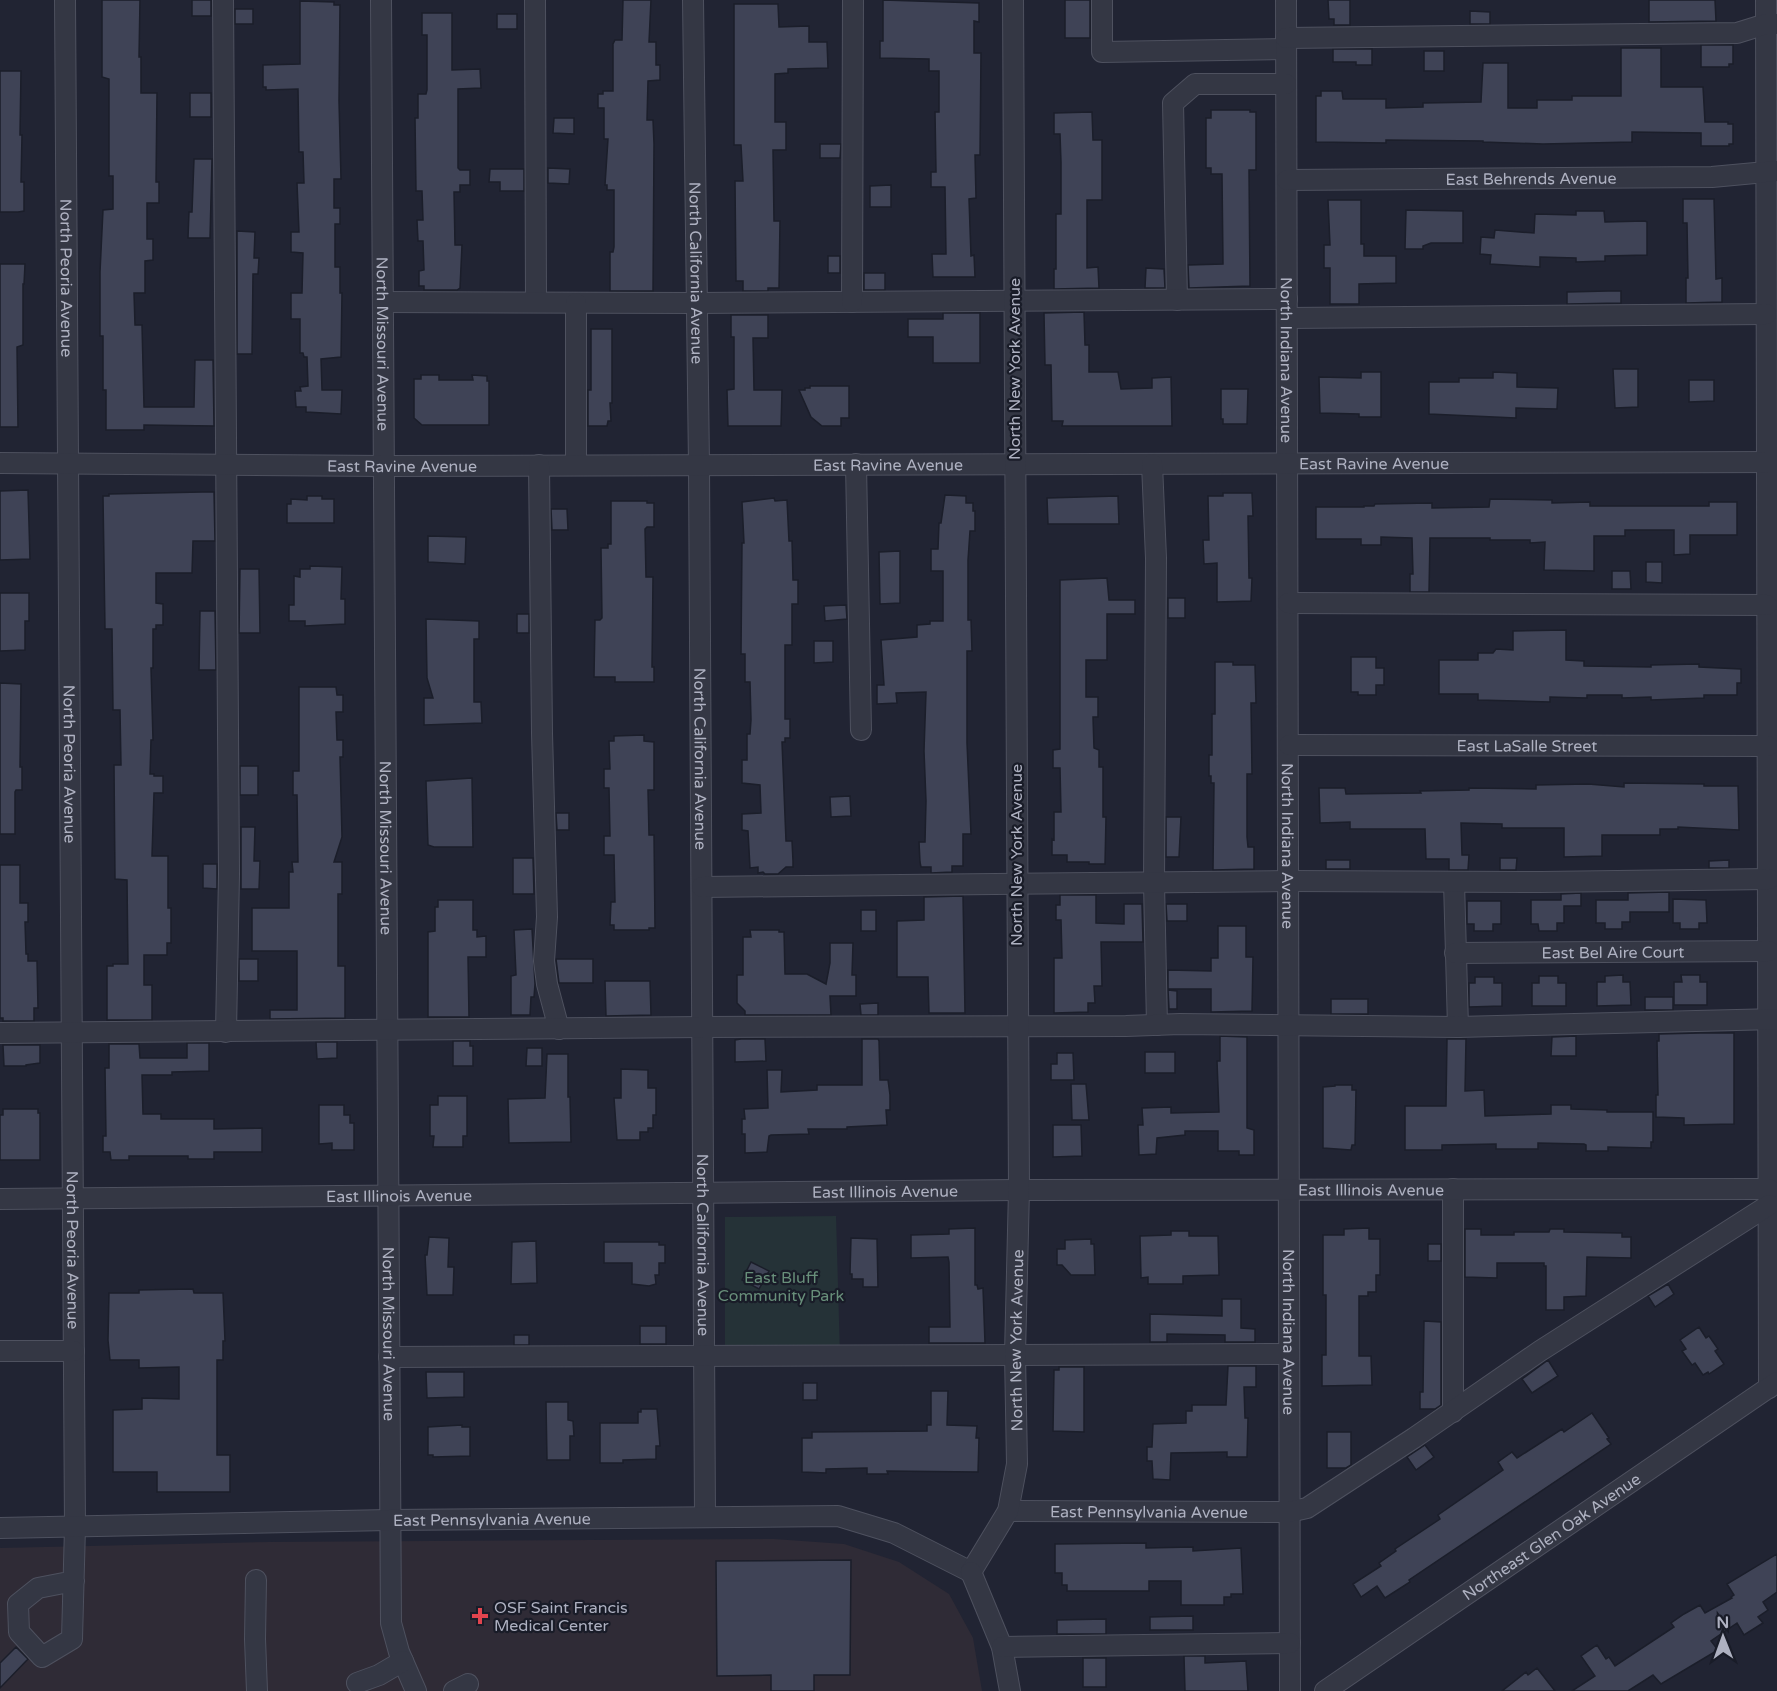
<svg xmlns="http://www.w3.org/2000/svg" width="1777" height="1691" font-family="'Varela Round',sans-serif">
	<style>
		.medical { fill: #2f2b36 }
		.green { fill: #253237 }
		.building { fill: #3f4356; stroke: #1b1e2a; stroke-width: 1.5 }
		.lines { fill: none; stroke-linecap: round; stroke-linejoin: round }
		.minor-casing { stroke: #4e515f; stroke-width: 22 }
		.minor { stroke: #343744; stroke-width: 20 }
		.health-dot { fill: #e0444e; stroke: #191c28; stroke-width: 2 }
		.labels { text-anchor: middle; stroke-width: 4.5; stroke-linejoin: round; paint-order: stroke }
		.street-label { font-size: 16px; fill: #aeb1c1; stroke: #191c28 }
		.park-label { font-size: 16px; fill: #688f7a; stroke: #191c28 }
		.poi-label { font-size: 16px; fill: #aeb1c1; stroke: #191c28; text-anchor: start }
	</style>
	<rect width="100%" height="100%" fill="#212433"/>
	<path class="medical" d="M774 1539 844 1544 899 1562 949 1594 973 1638 982 1691H0V1548L270 1542Z"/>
	<path class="green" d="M836 1216 840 1356H725V1217Z"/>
	<path class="building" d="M102 0H140L139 57H141V93H157L156 182H159V203H147V239H153V260L145 261V293H134L135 325H142L144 407H194L195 360H213L214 426 144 425V430H106V390H103V336H100V272L103 210 113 209V176H109V79L102 77Z
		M192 0H211V16H192Z
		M623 0H651L649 42H656V65H660V80L648 81 647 120H653L654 144 653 291H610V252H613L614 247V190H607V185H605L608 139H604V108H598V94H603V91H613V44L615 40H622Z
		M883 0 979 3V22L974 21V53H981L980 155H975L976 198 969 199 971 256 974 255 975 277H933L932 254H946L945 187H931V172H936L935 112H939V71H929V59L880 58V41H883Z
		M1065 0H1090V38H1065Z
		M1328 0H1350V25H1334V19H1329Z
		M1649 0H1715L1716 21 1649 22Z
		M300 1 334 2V5H340L339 101 341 179H334V208H340V224H335V267H340V293H342L341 357 321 359 322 390H342L341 414 306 412V407H296L295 391H301L300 387 308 386 307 357H304L303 353H300V319H291V293H302L303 253 291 252V232H299L297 183H304L303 152H299L298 89 266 90V87H263V65L300 64Z
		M734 4H778L779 27 809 26V42H827L828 68 788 69V73L775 74V122H786V150H773L774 221H780L779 288H768V291H743V281H736L735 181H743L741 145H734Z
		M235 9H253V24H235Z
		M1470 11 1490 12V24H1470Z
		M422 13H452V70L480 69 481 88 458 89V168L460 170H470V185H460V192H454L455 245H462L460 288 457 290H424V286H419V271L424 270 423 241H418L417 220H423L422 191H416L415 118H418V94H426L427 90V35H422Z
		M497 14H517V29H497Z
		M1701 45H1733V64H1729V67H1701Z
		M1621 48H1661V87H1703L1705 122H1728V124H1733V144H1729V146H1701V133L1632 132V142L1543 144 1483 142V141L1386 140V143L1316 142V96H1321V91H1342L1343 99H1386V108L1423 107V103L1481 102 1483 63H1508V108H1537V100H1572V96H1621Z
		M1333 49H1372V65H1356V62H1333Z
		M1424 51H1444V71H1424Z
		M0 71H21L20 135H22L21 182H24V211L18 212H0Z
		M190 93H211V117H190Z
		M1211 110H1250V112H1256V170H1249L1250 286 1189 288 1188 265 1223 264 1222 174H1211V168H1206V118H1211Z
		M1092 112 1093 140H1102V200H1087V268L1098 267 1099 288 1054 289V269H1056V214H1061V162L1060 134H1054V113Z
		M554 118H574V134L553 133Z
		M820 144H841L840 158H820Z
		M194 159H212L210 238H188L189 212H192Z
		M548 168 570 169 569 184 548 183Z
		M490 169H524V191H500V182H489Z
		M891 185V207H870V186Z
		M1683 199H1714L1716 279 1722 278V302L1686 303V278H1688L1687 223H1683Z
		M1328 200H1361V244H1364V256H1396V283L1359 284V304H1330V268H1324V245H1330Z
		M1406 210 1463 211V243H1431L1423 246V249H1405Z
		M1576 211H1604L1605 222 1645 221 1647 222V255L1605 256V261L1576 262V258L1540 257V267L1490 264 1491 255 1480 254 1481 237 1494 238 1495 230 1534 233 1535 214 1576 215Z
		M237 231 255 232 254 258H259L258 274H253L252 354H237Z
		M828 256H840V273H828Z
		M0 264H25L24 284H23V345L17 347 18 427H0Z
		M1146 268 1164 269 1165 288H1145Z
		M864 273H885V290H864Z
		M1608 291H1621V303L1567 304V292Z
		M1084 312 1085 345H1089V372H1118L1121 389 1152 388V378L1171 377 1172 426H1062L1063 421H1052L1051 365H1045L1044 313Z
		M943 313H980V363H933V337H908V319H943Z
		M731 315H768V338H753L754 390H782L781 426H728L727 390 734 389V337H731Z
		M591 329H612V403H610L611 421H608L607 426H588V390H591Z
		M1613 369H1638V407L1615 408Z
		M1361 372H1381V417H1359V414L1320 413 1319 377 1361 378Z
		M1493 372 1517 373V387L1558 388 1557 409 1516 408V418L1429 414V382H1459V378H1493Z
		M421 375H439V380H473L472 375 487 376V381H489V425H422L414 418V379H421Z
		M1689 380H1714V401L1689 402Z
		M810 386H849V418H841V426H822L811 417 799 390H805V388H810Z
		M1221 389H1248L1247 424H1223V419H1221Z
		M28 490 30 559 0 560V491Z
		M202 492H214L215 541H193L192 573H156V603L163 604V625H156V629H153V668H151L153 740H151L150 774H154V776H163V793H154L152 856H168V908H171V943H167V955H144V985H152V1020H107V966H113V964H128L127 880 115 879 114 765H121L120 710H113L112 629H105L103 496H109V494Z
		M1223 493H1252L1253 516H1248L1249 578H1252L1251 601 1217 602V563L1204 564 1203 540H1209L1208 496H1223Z
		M945 495 966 496V503H973V511H975V531H970L968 560V620H971L972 651H967V743L971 834H963V866H952V872L931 873V867H921L920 862 919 842H925L926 801 924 751 926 692 896 693 897 703 877 704V685H884L881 640 917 637V625L930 624V621H943V571H931V549H938L939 523H941Z
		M307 496H322V499H334V523H287V504H291V499L307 500Z
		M1118 496 1119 524H1048L1047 498Z
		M774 498 775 501 787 500 789 541H792L793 580H798V604H792V645H785V719H790V738H785V742H782L786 841H792L793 861V867H786L778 874H765L763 872 758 873V867L750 868 748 831 742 830V814L761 813 760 785 742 783V760H747V734H750L751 720 750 682H745V654H741L742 543H744L742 502Z
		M1490 499 1552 500V503L1590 502V506H1709V502H1737V535H1690V554L1674 555V530H1625V536H1594V571L1544 570 1545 542 1530 543V540H1490V538H1430L1429 592H1410V574H1413L1412 538 1381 537V545H1361V539H1316V507H1364V506H1374L1375 504 1432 503V508L1489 507Z
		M611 501H647V503H654V527H647L645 529 646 577H653L652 667H654V682H615V677H594L595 620H600L602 618 601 548H608V544H611Z
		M551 509H567L568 530H552Z
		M428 536 466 537 465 564 428 562Z
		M900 551V603L880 604 879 552Z
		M1646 562H1662V583L1646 582Z
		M310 566 342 567 341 599H345V624L305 626V621H289V605H294V576L300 577V569H310Z
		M240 569H259L260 633H239Z
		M1612 571H1630L1631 589H1612Z
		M1107 578 1109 600H1135V614H1107V660H1086V697H1098V717H1093L1094 748 1099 750V767H1103V817H1106L1105 864H1089V862H1067V855H1052V839L1054 840V812H1061L1060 768H1053V750L1060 749V580Z
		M0 593H29V621H25V650L0 651Z
		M1168 598H1185V618H1168Z
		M846 605 847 619 825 621 824 606Z
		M200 611H215L216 670H199Z
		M517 614H529V633H517Z
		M426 619 479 621V639H474V702H481L482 723 424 725V698H433L427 678Z
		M1566 630V660L1584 661V666L1651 667V665L1699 664V667L1741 669V683H1737V695H1704V698L1651 700V697L1622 698V695H1587V698L1550 697V702L1478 700V694H1439V660H1478V653H1493L1496 649 1513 650V631Z
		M814 641H833V662L814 663Z
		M1351 657H1376V668H1384V685H1376V695H1358V692H1351Z
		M1215 662H1233V665H1255L1256 703H1251L1252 774H1247V837L1248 847H1254V869L1213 870 1214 783H1211V776H1209V755H1212V714H1215Z
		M0 683 21 684 20 767H22V790H16L15 792V834H0Z
		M299 687H336L337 695H343V712H336L337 740H343V757H340L342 837 334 862H342V894H338V966H345V1018L270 1019V1010H297V951H252V908H289V872H293L292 862H298L297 795H293V771H299Z
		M644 735V741L654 742V790H648L649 835H654L655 928H649V930H614V925H610L611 902H615L614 855H604V836H610L609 788H604V769H610L609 741H614V736Z
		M240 766H258V795H240Z
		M472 778 473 847H434L428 845 426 781Z
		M1624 783 1704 784V786H1738L1739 830 1678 827V829H1660V835H1602V856L1564 857V828H1502V824L1461 823 1462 855H1469L1468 870H1449V859H1426L1425 829H1350V822L1320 823 1319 788H1345L1346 794 1421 793 1420 791 1469 790V788L1536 789V785L1588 784 1624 787Z
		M850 796 851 816 831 817 830 797Z
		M556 813H569V830H557Z
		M1166 817H1181L1179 857H1166Z
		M241 827H255L254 861H260L259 889H241Z
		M513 858H533L534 894H513Z
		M1500 858H1517L1516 870H1500Z
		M1326 860H1350V869H1326Z
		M1729 860V868H1709V861Z
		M203 864H217V889L203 888Z
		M0 865H20V903H28V922H25L26 954H28V961H37L38 1008H34V1021H3V1018H0Z
		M1669 892V912H1630V922H1622V929H1605V923H1596V900H1628V893Z
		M1581 893V906H1564V923H1557V931H1539L1538 924H1531V900H1561V894Z
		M1060 895H1096V923L1124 924V904H1142L1143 942H1101L1102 986H1094L1095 1003H1088V1012L1054 1013V958H1062L1061 920H1056V905H1060Z
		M963 896 965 1013H929L928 977H897V921L924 920V897Z
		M1673 899 1706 900 1707 923H1699V929H1680V923H1673Z
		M438 900H473V930H477V937L486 936V957H468L469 1017H428V932L435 931V907H438Z
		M1467 901H1501V924H1493V931H1474V924H1467Z
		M1166 904H1187V921H1167Z
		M861 910H876V931H861Z
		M1218 926H1246V957H1253L1252 1011 1211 1012V989H1168V970L1211 971V958H1218Z
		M532 929 535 984 534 997H531L530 1015H511V976L516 975 514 930Z
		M750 930H779V932H784L785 974H807L826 984 830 963V943H853L852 975H856V996H830L831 1015H745V1011L737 1003V975H743V937H751Z
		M239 959H258V981H239Z
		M556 959H593V983H559Z
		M1623 975V982H1630L1631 1005 1597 1006V982H1605V976Z
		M1681 975H1700V982H1707V1005H1674V982H1682Z
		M1539 976H1558V983H1566V1006H1532V983H1539Z
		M1475 977H1494V983H1502V1006L1469 1007V983H1475Z
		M605 981H650L651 1015 606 1016Z
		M1168 990 1177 991V1009H1169Z
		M1645 997H1673V1010H1645Z
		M1331 999H1368V1014H1331Z
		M878 1003V1015H861L860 1004Z
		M1700 1033H1734V1124L1684 1125V1118L1656 1117V1095H1658L1657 1041H1659V1034Z
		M1220 1036 1247 1037V1128L1254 1130V1155H1239V1151H1218V1131H1185V1135L1157 1138 1156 1154 1139 1155 1138 1125H1143L1142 1108 1171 1107V1113L1219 1112 1217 1061H1220Z
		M1576 1036V1056H1551L1552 1037Z
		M741 1039H765L766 1061 735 1062V1040Z
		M862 1039H878L879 1041 880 1080H888L890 1095V1110H886L887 1125 847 1127V1129H808L809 1134 771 1135 769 1136 767 1152 745 1153V1134H742V1119H745L744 1109 768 1108 767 1070H782L781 1092 817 1090V1085H862Z
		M1447 1039H1466L1465 1091 1484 1090 1485 1116 1551 1114V1105H1571V1109L1607 1110V1112H1653V1142H1651V1148L1608 1147V1151H1586V1145L1584 1144 1538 1143V1149H1496V1144L1442 1145V1150H1405V1106H1446Z
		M453 1041H470V1046H473V1066H453Z
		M316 1042H337V1058L317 1059Z
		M187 1043H209V1071L172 1072V1075H142L143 1114H161V1119H214V1129L262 1128V1152H214V1159H188V1156H129V1160H111L110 1152H103V1136H106L105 1068H109V1044H139L140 1058H187Z
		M3 1045H40V1063L26 1065V1066H4Z
		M527 1048H542V1066H526Z
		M1145 1052H1175V1073H1145Z
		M1057 1053H1073L1074 1080H1051V1064H1057Z
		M547 1054H568V1097H570L571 1142 509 1143 508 1099 545 1098Z
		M621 1069 648 1070V1088H656V1115H653V1128H648V1132H640V1140H617L614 1098H621Z
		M1071 1084H1086L1089 1120H1072Z
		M1335 1085H1352V1090H1356L1355 1145H1352L1351 1150 1323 1148V1087L1335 1086Z
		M438 1096H467V1136H463V1147H433L434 1136H430V1105H438Z
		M319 1105H344V1115H350V1123H354V1150H332V1143L319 1144Z
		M3 1109H38V1113H40V1160H0V1115H3Z
		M1053 1125H1081L1082 1156 1053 1157Z
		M975 1228V1285H977L978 1289 983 1288 985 1343H929V1327H950L949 1262 948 1257 911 1258V1235L949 1234V1229Z
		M1369 1228V1239H1380V1275H1376V1292H1368V1296H1359V1356H1371L1372 1385 1322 1386V1355H1326V1295H1323V1235H1344V1229Z
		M1465 1229H1481V1235H1514V1232H1549L1550 1229H1564V1232L1622 1233V1237H1631V1258L1587 1257 1586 1296 1564 1297V1310H1546V1266H1544V1263H1497V1278L1465 1277Z
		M1171 1231H1189V1236H1218L1219 1275 1183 1276V1284H1148V1277L1141 1278 1140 1236 1171 1235Z
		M429 1237 449 1238 448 1267H454L453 1295H427L425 1255H427Z
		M851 1238 877 1239 878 1287H863V1279H852V1274H850Z
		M1091 1239V1244H1094L1095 1275H1071L1062 1265H1057V1249H1065V1240Z
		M536 1241 537 1283 511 1284 512 1242Z
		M604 1242H659V1245H665V1263H659V1275H655L656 1284 649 1286 632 1284V1263H604Z
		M1428 1244H1441V1261H1428Z
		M751 1262 769 1271 759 1289 742 1280Z
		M1668 1284 1674 1294 1655 1307 1648 1296Z
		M193 1289 194 1293H223L225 1341H223V1360H217V1455H230V1492H157V1472H113V1410L142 1409V1398L179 1399V1367L139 1368V1360H110L108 1340 109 1293H139V1290Z
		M1222 1299H1241V1328L1255 1329V1342H1225V1335L1167 1334V1342H1150V1314L1222 1316Z
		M1424 1321 1441 1322V1405L1435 1409H1420V1392H1423Z
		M640 1326H666V1344H640Z
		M1699 1327 1706 1338 1709 1336 1718 1349 1715 1351 1724 1364 1709 1374 1708 1372 1703 1375 1695 1363 1692 1365 1682 1351 1686 1349 1680 1340Z
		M514 1335H529V1345H514Z
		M1548 1360 1558 1376 1532 1393 1522 1379Z
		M1228 1366H1256V1387H1244L1245 1418H1248L1247 1457H1227V1452L1171 1453 1170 1480 1153 1479 1152 1461H1147V1447H1152L1153 1424 1186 1423V1411H1192V1405H1226Z
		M1059 1367H1084V1432L1053 1431 1054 1370H1059Z
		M426 1372H464V1397L427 1398Z
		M803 1383H817V1400H803Z
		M931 1391H948L947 1425 977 1426 976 1438H979L978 1472 887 1471 888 1474H867V1468L826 1469V1473L802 1472V1438H812V1432L927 1431V1425H931Z
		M546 1402H568V1420L573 1421 574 1436H570V1460H547Z
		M641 1409H657L660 1446H656V1459L623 1460V1463H600V1423H638V1412H641Z
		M1592 1413 1609 1438 1607 1439 1611 1444 1409 1580 1410 1582 1385 1598 1377 1586 1361 1597 1353 1584 1381 1566 1379 1563 1396 1551 1395 1549 1440 1519 1438 1515 1503 1470 1498 1462 1512 1452 1517 1458 1562 1429 1564 1432Z
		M462 1425V1427H470V1456L433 1457V1455H428V1427Z
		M1327 1432H1351V1465L1346 1468H1327Z
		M1425 1445 1434 1457 1416 1470 1407 1457Z
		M1146 1543V1548L1193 1547V1551L1241 1548 1243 1594H1231V1597H1224V1605H1181V1581H1149V1591H1067V1585H1062V1573H1055V1544Z
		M1777 1554V1592L1763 1602 1768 1610 1758 1617 1763 1623 1744 1635 1737 1623 1711 1641 1718 1650 1661 1684 1653 1675 1628 1691H1572L1595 1676 1581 1656 1597 1645 1606 1659 1609 1657 1615 1666 1674 1627 1671 1623 1684 1614 1700 1605 1705 1613 1732 1598 1731 1597 1734 1595 1727 1584Z
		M851 1560 850 1675H814V1691H771V1675L717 1676 716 1561Z
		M1193 1616V1630H1150V1617Z
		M1106 1619V1634H1057V1620Z
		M16 1647 28 1659 0 1688V1663Z
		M1184 1656H1205V1663L1246 1661 1248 1691H1185Z
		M1083 1658H1106V1687H1083Z
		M1537 1668 1555 1691H1502L1526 1672 1528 1675Z"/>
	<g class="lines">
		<defs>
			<g id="minor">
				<path id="s1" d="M65 0 75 1527 72 1639 42 1657 19 1632 18 1604 38 1588 74 1581"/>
				<path d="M223 0 229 874 226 1032"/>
				<path id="s2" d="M381 0 391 1623 399 1652 416 1691"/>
				<path d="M535 0 536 302"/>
				<path id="s3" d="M693 0 699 465 705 1517"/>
				<path d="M1102 0V52L1286 49"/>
				<path id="s4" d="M1286 0 1290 1691"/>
				<path d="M1766 0 1769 1388"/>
				<path d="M1286 38 1737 33 1766 24H1777"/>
				<path id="s5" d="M1287 180 1712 177 1777 171"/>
				<path d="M1177 300 1173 103 1195 84H1286"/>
				<path d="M383 302 697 303 1287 299"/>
				<path d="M852 302 853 0"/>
				<path d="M576 303V465"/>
				<path d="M1288 318 1766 314"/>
				<path id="s6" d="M0 463 384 466 1777 462"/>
				<path d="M856 464 861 730"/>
				<path d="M1152 464 1156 558 1154 883 1157 1025"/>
				<path d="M539 465 542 733 547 917 544 961 547 984 559 1029"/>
				<path d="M1288 603 1767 605"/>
				<path id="s7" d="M1289 745 1768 746"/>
				<path d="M1454 882 1458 1027"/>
				<path d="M702 887 1288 881 1541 882 1769 879"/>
				<path id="s8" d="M1455 953 1769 951"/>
				<path d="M0 1033 703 1027 1126 1026 1180 1024 1458 1027 1777 1019"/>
				<path d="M1453 1189V1412"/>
				<path id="s9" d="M0 1199 1019 1190 1769 1189"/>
				<path d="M0 1351H74"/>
				<path d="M389 1357 1289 1354"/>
				<path id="s10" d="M1008 1511 1289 1512 1307 1508 1414 1438 1540 1351 1769 1205"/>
				<path id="s11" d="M0 1528 389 1520 838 1516 894 1533 971 1572"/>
				<path id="s12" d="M971 1572 1008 1511 1017 1464 1015 1354 1019 1190 1013 0"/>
				<path d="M971 1572 1002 1647 1010 1691"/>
				<path d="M256 1580 255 1639 257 1691"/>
				<path d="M1002 1647 1290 1643"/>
				<path d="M357 1683 379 1675 403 1661"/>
				<path d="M454 1691 468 1684"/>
				<path id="s13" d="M1325 1691 1777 1382"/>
			</g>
		</defs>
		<use href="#minor" class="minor-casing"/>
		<use href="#minor" class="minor"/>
	</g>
	<path class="health-dot" d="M477 1607h6v6h6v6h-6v6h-6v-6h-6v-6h6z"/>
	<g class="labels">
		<g class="street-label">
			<text dy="6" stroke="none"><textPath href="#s5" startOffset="244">East Behrends Avenue</textPath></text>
			<text dy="6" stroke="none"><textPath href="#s3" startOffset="273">North California Avenue</textPath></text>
			<text dy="6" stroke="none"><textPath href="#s1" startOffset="278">North Peoria Avenue</textPath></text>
			<text dy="6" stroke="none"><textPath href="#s2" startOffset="344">North Missouri Avenue</textPath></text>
			<text dy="6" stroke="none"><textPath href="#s4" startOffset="360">North Indiana Avenue</textPath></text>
			<text transform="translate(1014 369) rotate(-90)" y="6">North New York Avenue</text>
			<text dy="6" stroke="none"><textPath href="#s6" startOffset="1374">East Ravine Avenue</textPath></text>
			<text dy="6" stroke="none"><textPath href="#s6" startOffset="888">East Ravine Avenue</textPath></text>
			<text dy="6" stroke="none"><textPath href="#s6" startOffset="402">East Ravine Avenue</textPath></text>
			<text dy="6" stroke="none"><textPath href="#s7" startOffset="238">East LaSalle Street</textPath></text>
			<text dy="6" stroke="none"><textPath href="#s3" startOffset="759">North California Avenue</textPath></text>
			<text dy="6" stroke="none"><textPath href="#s1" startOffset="764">North Peoria Avenue</textPath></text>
			<text dy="6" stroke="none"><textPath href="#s4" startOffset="846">North Indiana Avenue</textPath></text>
			<text dy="6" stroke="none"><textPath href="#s2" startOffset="848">North Missouri Avenue</textPath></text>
			<text transform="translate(1016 855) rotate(-90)" y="6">North New York Avenue</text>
			<text dy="6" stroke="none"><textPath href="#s8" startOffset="158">East Bel Aire Court</textPath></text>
			<text dy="6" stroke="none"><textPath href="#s9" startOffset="1371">East Illinois Avenue</textPath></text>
			<text dy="6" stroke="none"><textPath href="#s9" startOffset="885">East Illinois Avenue</textPath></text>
			<text dy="6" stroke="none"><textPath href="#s9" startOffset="399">East Illinois Avenue</textPath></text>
			<text dy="6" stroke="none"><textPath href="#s3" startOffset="1245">North California Avenue</textPath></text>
			<text dy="6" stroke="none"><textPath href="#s1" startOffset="1250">North Peoria Avenue</textPath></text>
			<text dy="6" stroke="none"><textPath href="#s4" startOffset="1332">North Indiana Avenue</textPath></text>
			<text dy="6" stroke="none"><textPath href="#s2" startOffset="1334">North Missouri Avenue</textPath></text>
			<text dy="6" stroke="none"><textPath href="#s12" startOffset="243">North New York Avenue</textPath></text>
			<text dy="6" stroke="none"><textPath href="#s10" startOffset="141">East Pennsylvania Avenue</textPath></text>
			<text dy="6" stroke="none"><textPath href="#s11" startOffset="492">East Pennsylvania Avenue</textPath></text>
			<text dy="6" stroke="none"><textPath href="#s13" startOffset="274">Northeast Glen Oak Avenue</textPath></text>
		</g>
		<g class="park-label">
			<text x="781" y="1283">East Bluff<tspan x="781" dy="18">Community Park</tspan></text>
		</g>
		<g class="poi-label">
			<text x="494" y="1613">OSF Saint Francis<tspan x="494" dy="18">Medical Center</tspan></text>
		</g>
	</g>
	<g transform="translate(1723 1637) rotate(359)" stroke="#191c28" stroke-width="4.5" paint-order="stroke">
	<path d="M0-4.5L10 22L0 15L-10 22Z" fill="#aeb1c1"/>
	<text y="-9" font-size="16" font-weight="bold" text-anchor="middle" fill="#aeb1c1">N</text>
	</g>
</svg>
